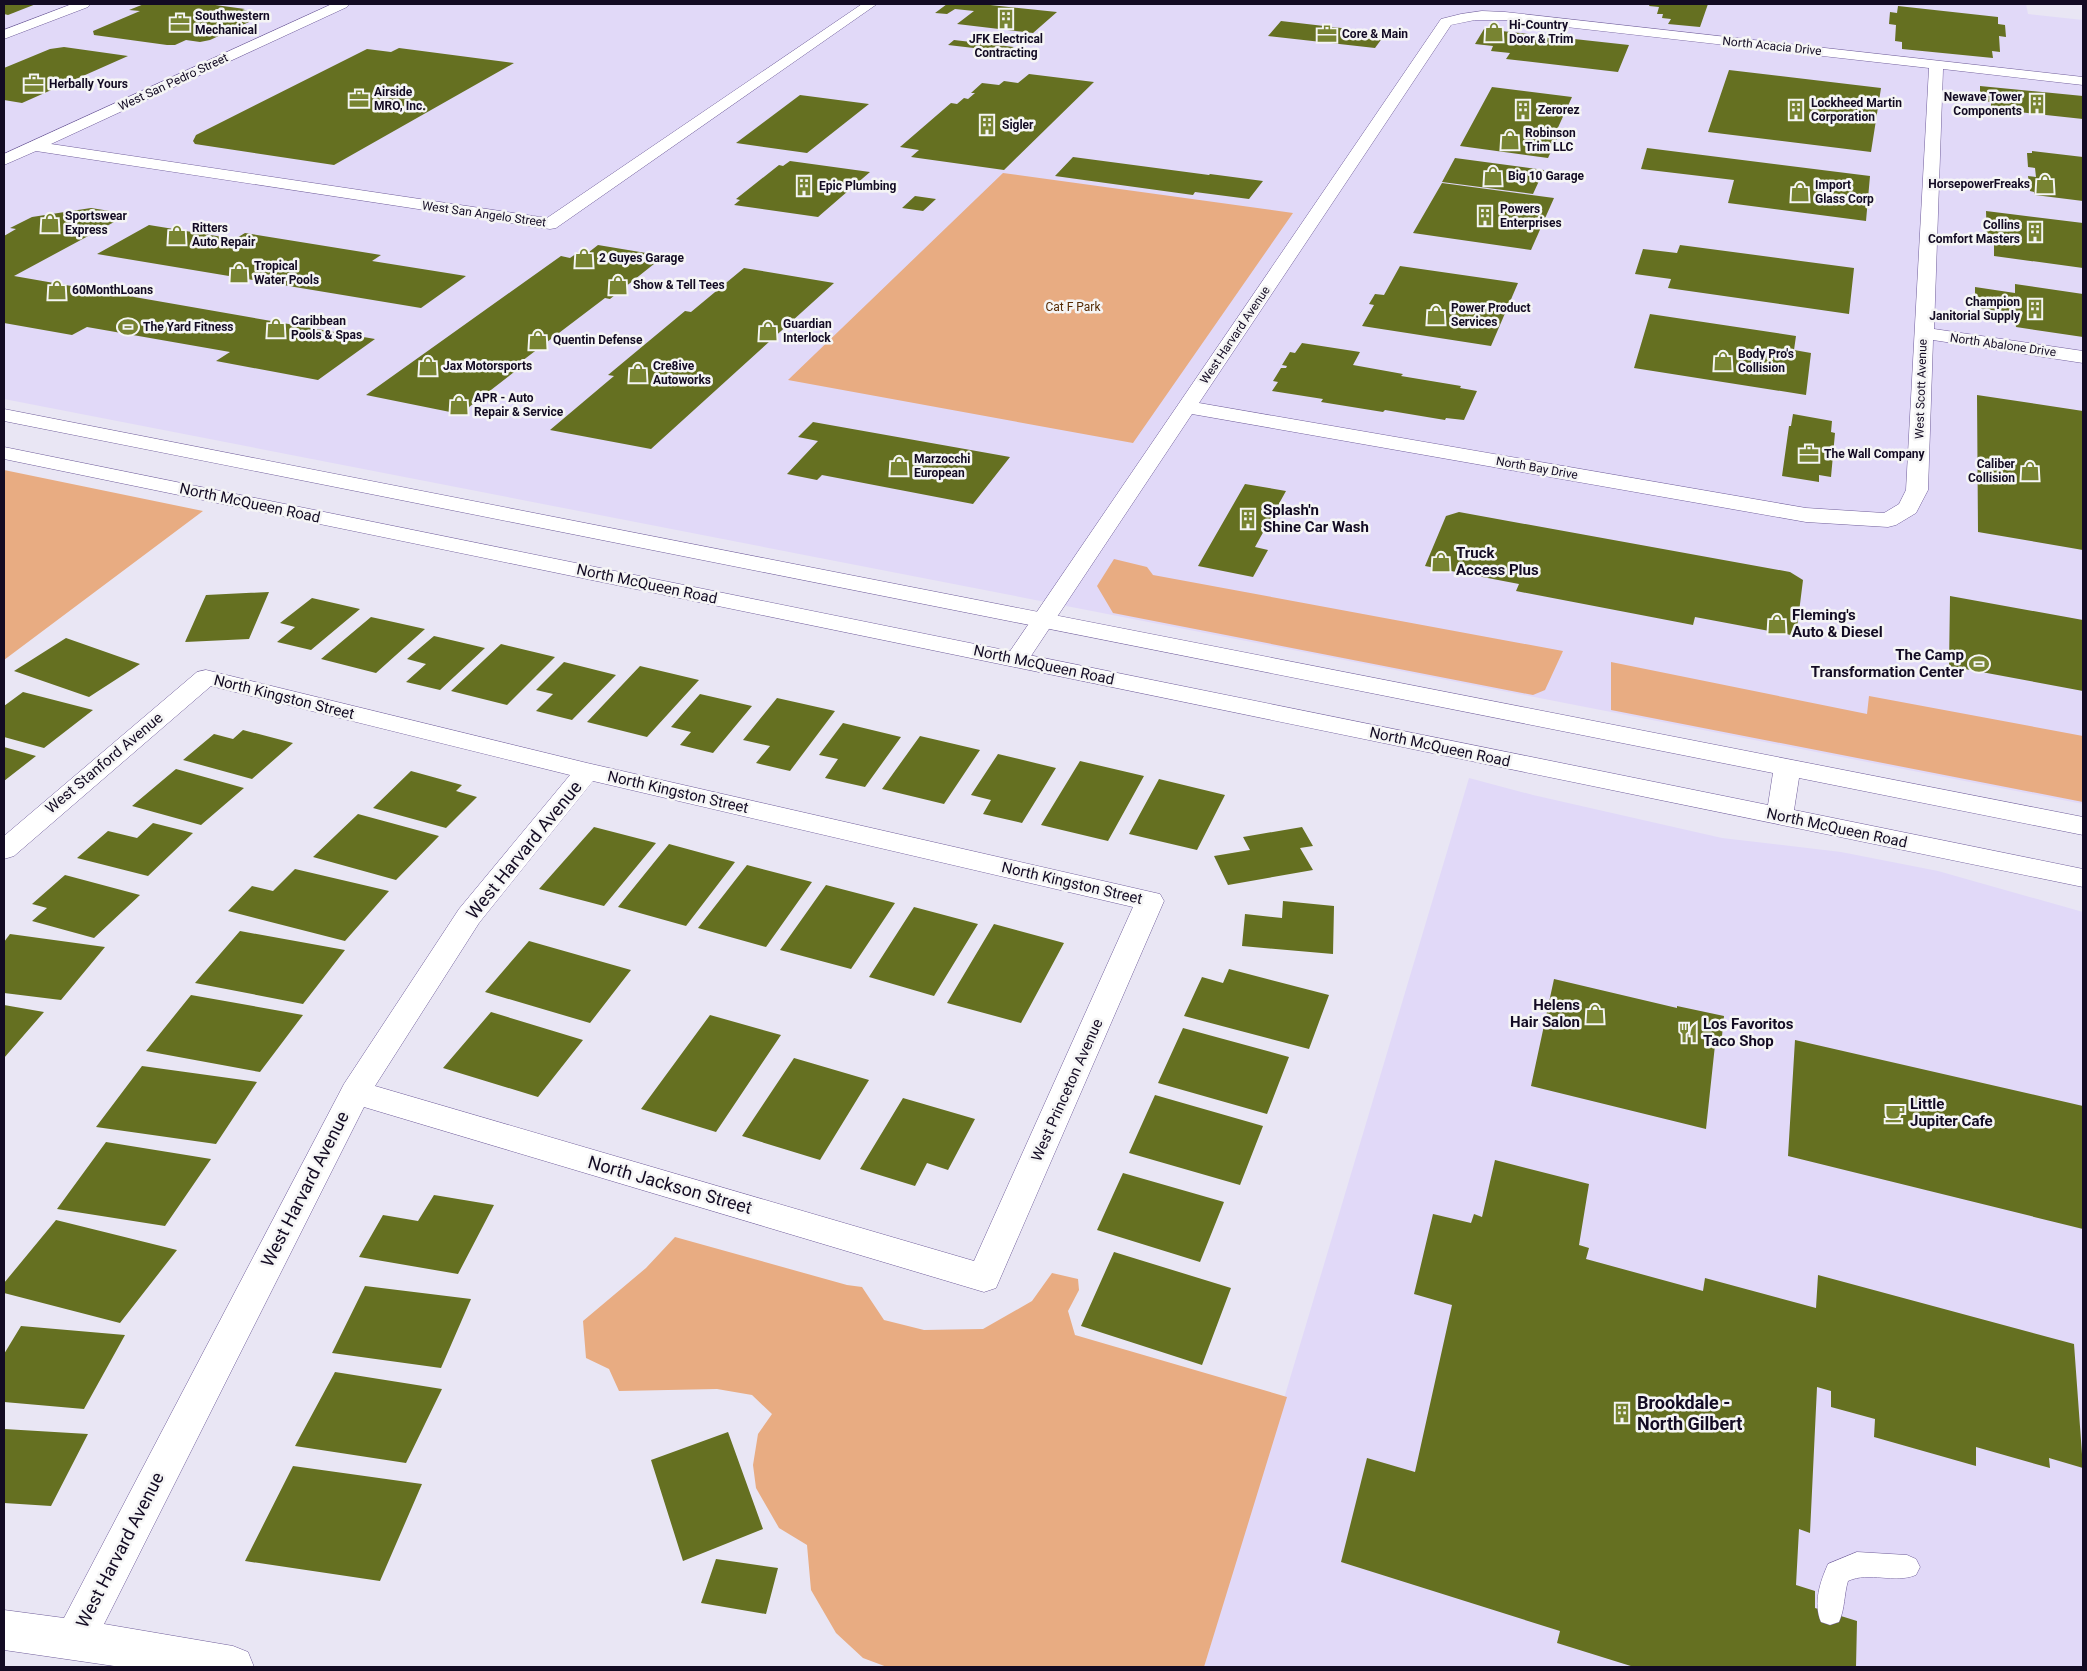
<svg xmlns="http://www.w3.org/2000/svg" width="2087" height="1671" font-family="Roboto,sans-serif">
	<style>
		.built { fill: #e1d9f8 }
		.green { fill: #e8ac82 }
		.building { fill: #657021 }
		.lines { fill: none; stroke-linecap: round; stroke-linejoin: round }
		.lane-casing { stroke: #705e9b; stroke-width: 1 }
		.street-casing { stroke: #705e9b; stroke-width: 1 }
		.secondary-casing { stroke: #705e9b; stroke-width: 1 }
		.lane { fill: #fff; fill-rule: evenodd }
		.street { fill: #fff; fill-rule: evenodd }
		.secondary { fill: #fff; fill-rule: evenodd }
		.labels { text-anchor: middle; stroke-width: 5; stroke-linejoin: round; paint-order: stroke }
		.far-poi-label { font-size: 12px; font-weight: bold; fill: #130b23; stroke: #f5f5f5; text-anchor: start }
		.far-street-label { font-size: 12px; fill: #130b23; stroke: #f5f5f5 }
		.far-park-label { font-size: 12px; fill: #552a03; stroke: #f5f5f5 }
		.street-label { font-size: 15px; fill: #130b23; stroke: #f5f5f5 }
		.poi-label { font-size: 15px; font-weight: bold; fill: #130b23; stroke: #f5f5f5; text-anchor: start }
		.near-street-label { font-size: 18px; fill: #130b23; stroke: #f5f5f5 }
		.near-poi-label { font-size: 18px; font-weight: bold; fill: #130b23; stroke: #f5f5f5; text-anchor: start }
	</style>
	<rect width="100%" height="100%" fill="#e9e6f4"/>
	<path class="built" d="M4 4H2026L2028 14 2083 20V804L4 399Z
		M1469 778 1533 795 1722 838 1841 852 1938 871 2083 912V1667H1204Z"/>
	<path class="green" d="M1003 173 1293 213 1133 443 788 380Z
		M4 470 203 511 4 660Z
		M1114 559 1147 567 1153 575 1563 651 1545 690 1533 695 1113 613 1097 586Z
		M1611 662 1867 714 1869 696 2083 736V802L1611 710Z
		M675 1237 847 1285 862 1287 884 1320 924 1330 983 1329 1032 1301 1052 1273 1078 1279 1079 1290 1068 1311 1075 1335 1287 1397 1204 1667H887L863 1658 836 1633 811 1590 807 1545 779 1528 756 1488 753 1465 758 1434 772 1414 752 1395 717 1389 619 1391 609 1369 586 1358 583 1321 646 1268Z"/>
	<path class="building" d="M4 4H36L8 15 4 14Z
		M144 4H208L245 9 242 10 266 14 210 40 200 42 186 40 175 45H167L94 35 93 31 140 11 129 10Z
		M947 4H981L1057 12 1033 33 957 24 974 11 955 9 947 14 935 13Z
		M1650 4H1708L1700 27 1668 24 1671 19 1662 18 1663 14H1657L1659 7 1649 6Z
		M1898 6 1998 17V24L2005 25 2006 37 1999 36 2000 52 1992 51 1993 58 1902 49V42L1895 41 1896 25 1889 24 1890 12 1897 13Z
		M1281 21 1367 31 1386 33 1375 48 1268 36Z
		M1484 29 1629 45 1618 72 1506 59 1510 53 1491 51 1493 46 1475 44Z
		M954 40 1014 47 1008 52 948 45Z
		M64 47 128 56 22 103 4 100V68L50 49Z
		M399 48 514 63 334 165 195 144 193 141 196 135 367 49 391 52Z
		M1729 70 1881 88 1871 152 1708 132Z
		M1029 74 1094 82 1004 170 911 157 919 150 900 147 951 103 957 104 964 98 968 99 975 93H971L982 83 999 85 1004 81 1018 83Z
		M1980 86 2083 96V119L2010 111V108L1991 106V102L1980 100Z
		M1492 87 1572 97 1555 134 1559 135 1548 158 1460 146Z
		M800 95 869 104 807 153 736 143Z
		M1647 148 1870 176 1866 221 1728 203 1734 180 1641 169Z
		M2032 151 2083 157V201L2035 195 2034 192 2030 191 2028 176 2036 177 2035 168 2028 167 2027 153H2032Z
		M1073 157 1209 175 1210 174 1263 181 1249 199 1195 192 1193 195 1055 176Z
		M1455 158 1544 170 1533 194 1442 182Z
		M790 161 870 172 818 217 734 205 740 200 736 199 779 165 783 166Z
		M1442 183 1554 198 1531 250 1413 233Z
		M915 196 936 199 923 211 902 208Z
		M91 208 129 214 14 276 375 339 318 380 216 361 230 352 87 327 72 335 4 323V236L16 229 10 228 32 217Z
		M1986 211 2083 223V268L1994 256V242L1987 241Z
		M149 225 235 239 245 233 381 255 372 261 466 276 421 308 97 254Z
		M598 245 664 256 610 299 605 298 522 361 527 362 460 414 366 395 561 256 570 258 580 251 589 252Z
		M1680 245 1854 268 1849 314 1668 288 1671 279 1635 274 1643 249 1677 253Z
		M1400 266 1518 283 1491 346 1362 326 1374 305 1369 304 1375 294 1384 295Z
		M744 268 834 283 651 449 550 430 614 376 608 375 685 311 691 312Z
		M2015 284 2083 294V337L2016 327 2015 320 1998 318 1997 311 1975 308V287L2015 293Z
		M1650 314 1796 336 1794 350 1811 353 1806 395 1634 368Z
		M1302 343 1360 352 1353 365 1403 374 1401 376 1461 386 1460 388 1477 391 1464 420 1446 418 1445 420 1385 410 1383 412 1321 402 1323 399 1272 391 1278 382 1273 381 1281 368H1286L1287 366 1282 365 1290 352 1295 353Z
		M1977 395 2083 411V550L1978 532Z
		M1793 414 1832 421 1831 432 1835 433 1831 477 1819 475V482L1782 476 1789 426H1791Z
		M813 422 1010 457 973 504 822 475 817 480 787 474 818 441 798 437Z
		M1245 484 1286 491 1255 547 1268 550 1253 577 1198 566Z
		M1459 512 1790 572 1803 580 1796 636 1695 617 1693 625 1516 591 1519 584 1425 566 1446 516Z
		M269 592 249 639 185 642 206 595Z
		M1950 596 2083 620V691L1949 666Z
		M312 598 360 609 311 650 277 642 295 627 280 623Z
		M371 617 425 629 376 673 321 659Z
		M434 636 485 648 440 690 406 682 426 664 407 659Z
		M66 638 140 664 89 697 14 671Z
		M501 644 555 657 507 705 451 691Z
		M564 662 616 675 572 720 536 711 553 694 536 690Z
		M640 666 699 680 647 737 587 722Z
		M23 692 93 710 44 748 4 737V706Z
		M700 694 752 706 713 753 680 745 691 732 671 727Z
		M777 698 835 711 790 771 756 763 770 746 743 740Z
		M843 723 901 737 865 787 825 778 838 759 819 755Z
		M243 730 293 743 252 779 183 760 214 734 233 739Z
		M920 736 980 750 944 804 882 789Z
		M4 747 36 756 4 781Z
		M998 754 1056 768 1022 823 983 814 991 800 971 795Z
		M1080 761 1144 776 1108 841 1041 825Z
		M176 769 244 788 201 825 132 806Z
		M411 771 462 785 456 791 477 797 446 828 373 808Z
		M1159 779 1225 795 1197 850 1129 834Z
		M358 814 439 836 396 880 313 857Z
		M153 823 193 833 148 876 77 858 108 831 137 838Z
		M594 827 656 843 604 906 539 889Z
		M1302 827 1313 846 1300 848 1313 870 1228 885 1214 856 1250 850 1243 837Z
		M669 844 735 862 686 926 618 907Z
		M747 865 812 882 766 947 698 928Z
		M295 869 389 891 345 941 228 911 252 886 273 891Z
		M65 875 140 895 94 938 32 921 47 908 32 904Z
		M826 885 895 903 851 969 780 950Z
		M1283 901 1334 906 1333 954 1242 946 1245 914 1282 918Z
		M914 907 978 924 934 996 869 977Z
		M994 924 1064 943 1021 1023 947 1003Z
		M240 931 345 950 303 1004 195 983Z
		M10 934 105 947 61 1000 4 993V942Z
		M529 941 631 970 590 1023 485 992Z
		M1229 969 1329 995 1309 1049 1184 1016 1202 977 1223 983Z
		M1554 979 1677 1008V1006L1724 1016 1721 1046 1715 1045 1706 1129 1531 1086Z
		M191 995 303 1015 260 1072 146 1051Z
		M4 1005 44 1012 4 1058Z
		M491 1012 583 1040 538 1097 443 1068Z
		M710 1015 781 1035 716 1132 641 1109Z
		M1183 1028 1289 1057 1267 1114 1158 1083Z
		M1795 1040 2083 1106V1229L1788 1156Z
		M794 1058 869 1080 820 1160 742 1136Z
		M142 1066 257 1082 216 1144 96 1127Z
		M1155 1095 1263 1126 1240 1185 1129 1153Z
		M903 1098 975 1119 948 1170 927 1163 915 1186 860 1169Z
		M106 1142 211 1159 165 1226 57 1209Z
		M1495 1160 1589 1184 1579 1245 1589 1248 1586 1259 1703 1291 1705 1278 1816 1308 1818 1275 2074 1344 2083 1468 2049 1458 2050 1468 1976 1447V1466L1874 1437 1875 1419 1831 1407V1391L1817 1387 1810 1533 1799 1529 1796 1585 1815 1591V1608L1857 1621 1856 1667H1634L1557 1643 1560 1631 1341 1562 1367 1458 1415 1472 1452 1305 1414 1294 1433 1214 1471 1223 1474 1214 1482 1217Z
		M1123 1173 1224 1202 1200 1262 1097 1230Z
		M434 1195 494 1205 458 1274 359 1257 383 1215 418 1221Z
		M56 1220 177 1250 120 1323 4 1293V1283Z
		M1114 1252 1231 1288 1202 1365 1081 1326Z
		M365 1286 471 1299 441 1368 332 1353Z
		M21 1326 125 1335 84 1409 4 1402V1354Z
		M335 1372 442 1389 406 1463 295 1446Z
		M4 1429 88 1434 51 1506 4 1503Z
		M728 1432 763 1529 683 1561 651 1460Z
		M293 1466 422 1484 380 1581 245 1561Z
		M716 1559 778 1568 766 1614 701 1603Z"/>
	<g class="lines">
		<defs>
			<path id="lane" d="M1857 1552 1907 1555 1916 1559 1920 1567 1916 1575C1894 1584 1870 1571 1848 1581 1844 1594 1845 1609 1839 1622L1830 1625 1821 1622C1813 1603 1820 1582 1828 1564Z"/>
			<path id="street" d="M72 4H90L88 7 4 39V30Z
				M332 4H349L347 7 51 144 547 218 862 4H877L556 228 550 229 36 151 4 165V154Z
				M1482 11 1505 12 2083 77V85L1943 69 1934 329 2083 351V363L1933 340 1928 490 1916 513 1896 525 1888 527 1806 522 1192 414 1025 665 1016 667 1007 665 1004 660 1441 19 1461 14ZM1475 20H1505L1929 68 1906 490 1899 504 1884 513 1806 508 1199 403 1451 25Z
				M206 670 587 763 1160 894 1164 901 996 1288 984 1292 364 1107 104 1624 233 1646 248 1652 254 1667H121L4 1650V1610L64 1618 344 1084 459 909 570 775 211 686 14 856 4 859V836L197 672ZM593 781 1133 907 974 1261 375 1086 479 923Z"/>
			<path id="secondary" d="M4 409 2083 817V835L1799 778 1794 810 2083 869V887L4 459V447L1768 805 1773 773 4 421Z"/>
		</defs>
		<use href="#lane" class="lane-casing"/>
		<use href="#street" class="street-casing"/>
		<use href="#secondary" class="secondary-casing"/>
		<use href="#lane" class="lane"/>
		<use href="#street" class="street"/>
		<use href="#secondary" class="secondary"/>
	</g>
	<defs>
		<symbol id="building-bare" viewBox="-9 -9 18 18"><path d="M-4-6H4V6H1V3H-1V6H-4ZM-2.5-4.3h1.7v1.8h-1.7ZM.8-4.3h1.7v1.8H.8ZM-2.5-1h1.7V.8h-1.7ZM.8-1h1.7V.8H.8Z" fill="#788432" stroke="#f5f5f5" stroke-width="2.5" paint-order="stroke"/></symbol>
		<symbol id="office-bare" viewBox="-9 -9 18 18"><path d="M-6-3h4V-5.5h4V-3h4V5H-6ZM-1-4.5V-3h2v-1.5ZM-6 0V1H6V0Z" fill="#788432" stroke="#f5f5f5" stroke-width="2.5" paint-order="stroke"/></symbol>
		<symbol id="shop-bare" viewBox="-9 -9 18 18"><path d="M-5-2.5h2.3a2.7 3.5 0 0 1 5.4 0H5L5.5 6h-11ZM-1.5-2.5h3a1.5 2.3 0 0 0-3 0Z" fill="#788432" stroke="#f5f5f5" stroke-width="2.5" paint-order="stroke"/></symbol>
		<symbol id="stadium-bare" viewBox="-9 -9 18 18"><path d="M0-5a6.5 5 0 1 0 0 10a6.5 5 0 1 0 0-10ZM-3.5-1.8h7v3.6h-7Z" fill="#788432" stroke="#f5f5f5" stroke-width="2.5" paint-order="stroke"/></symbol>
		<symbol id="restaurant-bare" viewBox="-9 -9 18 18"><path d="M-5-6h1v4h1v-4h1v4h1v-4h1v5L-1.5 .5V6h-2V.5L-5-1ZM5-6V6H3V1.5H1.5Q1.5-4 5-6Z" fill="#788432" stroke="#f5f5f5" stroke-width="2.5" paint-order="stroke"/></symbol>
		<symbol id="cafe-bare" viewBox="-9 -9 18 18"><path d="M-5.5-4.5H6V0H3Q3 3.5 0 3.5H-2.5Q-5.5 3.5-5.5 0ZM3-3.2v2h1.7v-2ZM-6 4.5H4V6H-6Z" fill="#788432" stroke="#f5f5f5" stroke-width="2.5" paint-order="stroke"/></symbol>
	</defs>
	<g fill-rule="evenodd">
		<use href="#building-bare" x="992" y="5" width="28" height="28"/>
		<use href="#office-bare" x="166" y="9" width="28" height="28"/>
		<use href="#shop-bare" x="1480" y="18" width="28" height="28"/>
		<use href="#office-bare" x="1313" y="20" width="28" height="28"/>
		<use href="#office-bare" x="20" y="70" width="28" height="28"/>
		<use href="#office-bare" x="345" y="85" width="28" height="28"/>
		<use href="#building-bare" x="2023" y="90" width="28" height="28"/>
		<use href="#building-bare" x="1509" y="96" width="28" height="28"/>
		<use href="#building-bare" x="1782" y="96" width="28" height="28"/>
		<use href="#building-bare" x="973" y="111" width="28" height="28"/>
		<use href="#shop-bare" x="1496" y="126" width="28" height="28"/>
		<use href="#shop-bare" x="1479" y="162" width="28" height="28"/>
		<use href="#shop-bare" x="2031" y="170" width="28" height="28"/>
		<use href="#building-bare" x="790" y="172" width="28" height="28"/>
		<use href="#shop-bare" x="1786" y="178" width="28" height="28"/>
		<use href="#building-bare" x="1471" y="202" width="28" height="28"/>
		<use href="#shop-bare" x="36" y="209" width="28" height="28"/>
		<use href="#building-bare" x="2021" y="218" width="28" height="28"/>
		<use href="#shop-bare" x="163" y="221" width="28" height="28"/>
		<use href="#shop-bare" x="570" y="244" width="28" height="28"/>
		<use href="#shop-bare" x="225" y="259" width="28" height="28"/>
		<use href="#shop-bare" x="604" y="271" width="28" height="28"/>
		<use href="#shop-bare" x="43" y="276" width="28" height="28"/>
		<use href="#building-bare" x="2021" y="295" width="28" height="28"/>
		<use href="#shop-bare" x="1422" y="301" width="28" height="28"/>
		<use href="#stadium-bare" x="114" y="313" width="28" height="28"/>
		<use href="#shop-bare" x="262" y="314" width="28" height="28"/>
		<use href="#shop-bare" x="754" y="317" width="28" height="28"/>
		<use href="#shop-bare" x="524" y="326" width="28" height="28"/>
		<use href="#shop-bare" x="1709" y="347" width="28" height="28"/>
		<use href="#shop-bare" x="414" y="352" width="28" height="28"/>
		<use href="#shop-bare" x="624" y="359" width="28" height="28"/>
		<use href="#shop-bare" x="445" y="391" width="28" height="28"/>
		<use href="#office-bare" x="1795" y="440" width="28" height="28"/>
		<use href="#shop-bare" x="885" y="452" width="28" height="28"/>
		<use href="#shop-bare" x="2016" y="457" width="28" height="28"/>
		<use href="#building-bare" x="1234" y="505" width="28" height="28"/>
		<use href="#shop-bare" x="1427" y="548" width="28" height="28"/>
		<use href="#shop-bare" x="1763" y="610" width="28" height="28"/>
		<use href="#stadium-bare" x="1965" y="650" width="28" height="28"/>
		<use href="#shop-bare" x="1581" y="1000" width="28" height="28"/>
		<use href="#restaurant-bare" x="1674" y="1019" width="28" height="28"/>
		<use href="#cafe-bare" x="1881" y="1099" width="28" height="28"/>
		<use href="#building-bare" x="1608" y="1399" width="28" height="28"/>
	</g>
	<g class="labels">
		<g class="far-poi-label">
			<text x="195" y="20">Southwestern<tspan x="195" dy="14">Mechanical</tspan></text>
			<text x="1509" y="29">Hi-Country<tspan x="1509" dy="14">Door &amp; Trim</tspan></text>
			<text x="1342" y="38">Core &amp; Main</text>
			<text x="1006" y="43" text-anchor="middle">JFK Electrical<tspan x="1006" dy="14">Contracting</tspan></text>
			<text x="49" y="88">Herbally Yours</text>
			<text x="374" y="96">Airside<tspan x="374" dy="14">MRO, Inc.</tspan></text>
			<text x="2022" y="101" text-anchor="end">Newave Tower<tspan x="2022" dy="14">Components</tspan></text>
			<text x="1811" y="107">Lockheed Martin<tspan x="1811" dy="14">Corporation</tspan></text>
			<text x="1538" y="114">Zerorez</text>
			<text x="1002" y="129">Sigler</text>
			<text x="1525" y="137">Robinson<tspan x="1525" dy="14">Trim LLC</tspan></text>
			<text x="1508" y="180">Big 10 Garage</text>
			<text x="2030" y="188" text-anchor="end">HorsepowerFreaks</text>
			<text x="1815" y="189">Import<tspan x="1815" dy="14">Glass Corp</tspan></text>
			<text x="819" y="190">Epic Plumbing</text>
			<text x="1500" y="213">Powers<tspan x="1500" dy="14">Enterprises</tspan></text>
			<text x="65" y="220">Sportswear<tspan x="65" dy="14">Express</tspan></text>
			<text x="2020" y="229" text-anchor="end">Collins<tspan x="2020" dy="14">Comfort Masters</tspan></text>
			<text x="192" y="232">Ritters<tspan x="192" dy="14">Auto Repair</tspan></text>
			<text x="599" y="262">2 Guyes Garage</text>
			<text x="254" y="270">Tropical<tspan x="254" dy="14">Water Pools</tspan></text>
			<text x="633" y="289">Show &amp; Tell Tees</text>
			<text x="72" y="294">60MonthLoans</text>
			<text x="2020" y="306" text-anchor="end">Champion<tspan x="2020" dy="14">Janitorial Supply</tspan></text>
			<text x="1451" y="312">Power Product<tspan x="1451" dy="14">Services</tspan></text>
			<text x="291" y="325">Caribbean<tspan x="291" dy="14">Pools &amp; Spas</tspan></text>
			<text x="783" y="328">Guardian<tspan x="783" dy="14">Interlock</tspan></text>
			<text x="143" y="331">The Yard Fitness</text>
			<text x="553" y="344">Quentin Defense</text>
			<text x="1738" y="358">Body Pro's<tspan x="1738" dy="14">Collision</tspan></text>
			<text x="443" y="370">Jax Motorsports</text>
			<text x="653" y="370">Cre8ive<tspan x="653" dy="14">Autoworks</tspan></text>
			<text x="474" y="402">APR - Auto<tspan x="474" dy="14">Repair &amp; Service</tspan></text>
			<text x="1824" y="458">The Wall Company</text>
			<text x="914" y="463">Marzocchi<tspan x="914" dy="14">European</tspan></text>
			<text x="2015" y="468" text-anchor="end">Caliber<tspan x="2015" dy="14">Collision</tspan></text>
		</g>
		<g class="far-street-label">
			<text transform="translate(1772 46) rotate(6)" y="4">North Acacia Drive</text>
			<text transform="translate(173 82) rotate(-25)" y="4">West San Pedro Street</text>
			<text transform="translate(484 214) rotate(8)" y="4">West San Angelo Street</text>
			<text transform="translate(1235 335) rotate(-56)" y="4">West Harvard Avenue</text>
			<text transform="translate(2003 345) rotate(8)" y="4">North Abalone Drive</text>
			<text transform="translate(1921 389) rotate(-88)" y="4">West Scott Avenue</text>
			<text transform="translate(1537 468) rotate(10)" y="4">North Bay Drive</text>
		</g>
		<g class="far-park-label">
			<text x="1073" y="311">Cat F Park</text>
		</g>
		<g class="street-label">
			<text transform="translate(250 503) rotate(12)" y="5">North McQueen Road</text>
			<text transform="translate(647 584) rotate(12)" y="5">North McQueen Road</text>
			<text transform="translate(1044 665) rotate(12)" y="5">North McQueen Road</text>
			<text transform="translate(284 697) rotate(14)" y="5">North Kingston Street</text>
			<text transform="translate(1440 747) rotate(12)" y="5">North McQueen Road</text>
			<text transform="translate(104 763) rotate(-40)" y="5">West Stanford Avenue</text>
			<text transform="translate(678 792) rotate(13)" y="5">North Kingston Street</text>
			<text transform="translate(1837 828) rotate(12)" y="5">North McQueen Road</text>
			<text transform="translate(1072 883) rotate(13)" y="5">North Kingston Street</text>
			<text transform="translate(1067 1090) rotate(-66)" y="5">West Princeton Avenue</text>
		</g>
		<g class="poi-label">
			<text x="1263" y="515">Splash'n<tspan x="1263" dy="17">Shine Car Wash</tspan></text>
			<text x="1456" y="558">Truck<tspan x="1456" dy="17">Access Plus</tspan></text>
			<text x="1792" y="620">Fleming's<tspan x="1792" dy="17">Auto &amp; Diesel</tspan></text>
			<text x="1964" y="660" text-anchor="end">The Camp<tspan x="1964" dy="17">Transformation Center</tspan></text>
			<text x="1580" y="1010" text-anchor="end">Helens<tspan x="1580" dy="17">Hair Salon</tspan></text>
			<text x="1703" y="1029">Los Favoritos<tspan x="1703" dy="17">Taco Shop</tspan></text>
			<text x="1910" y="1109">Little<tspan x="1910" dy="17">Jupiter Cafe</tspan></text>
		</g>
		<g class="near-street-label">
			<text transform="translate(524 850) rotate(-51)" y="6">West Harvard Avenue</text>
			<text transform="translate(670 1185) rotate(16)" y="6">North Jackson Street</text>
			<text transform="translate(305 1189) rotate(-63)" y="6">West Harvard Avenue</text>
			<text transform="translate(120 1550) rotate(-63)" y="6">West Harvard Avenue</text>
		</g>
		<g class="near-poi-label">
			<text x="1637" y="1409">Brookdale -<tspan x="1637" dy="21">North Gilbert</tspan></text>
		</g>
	</g>
	<rect width="2087" height="1671" fill="none" stroke="#130b23" stroke-width="10"/>
</svg>
